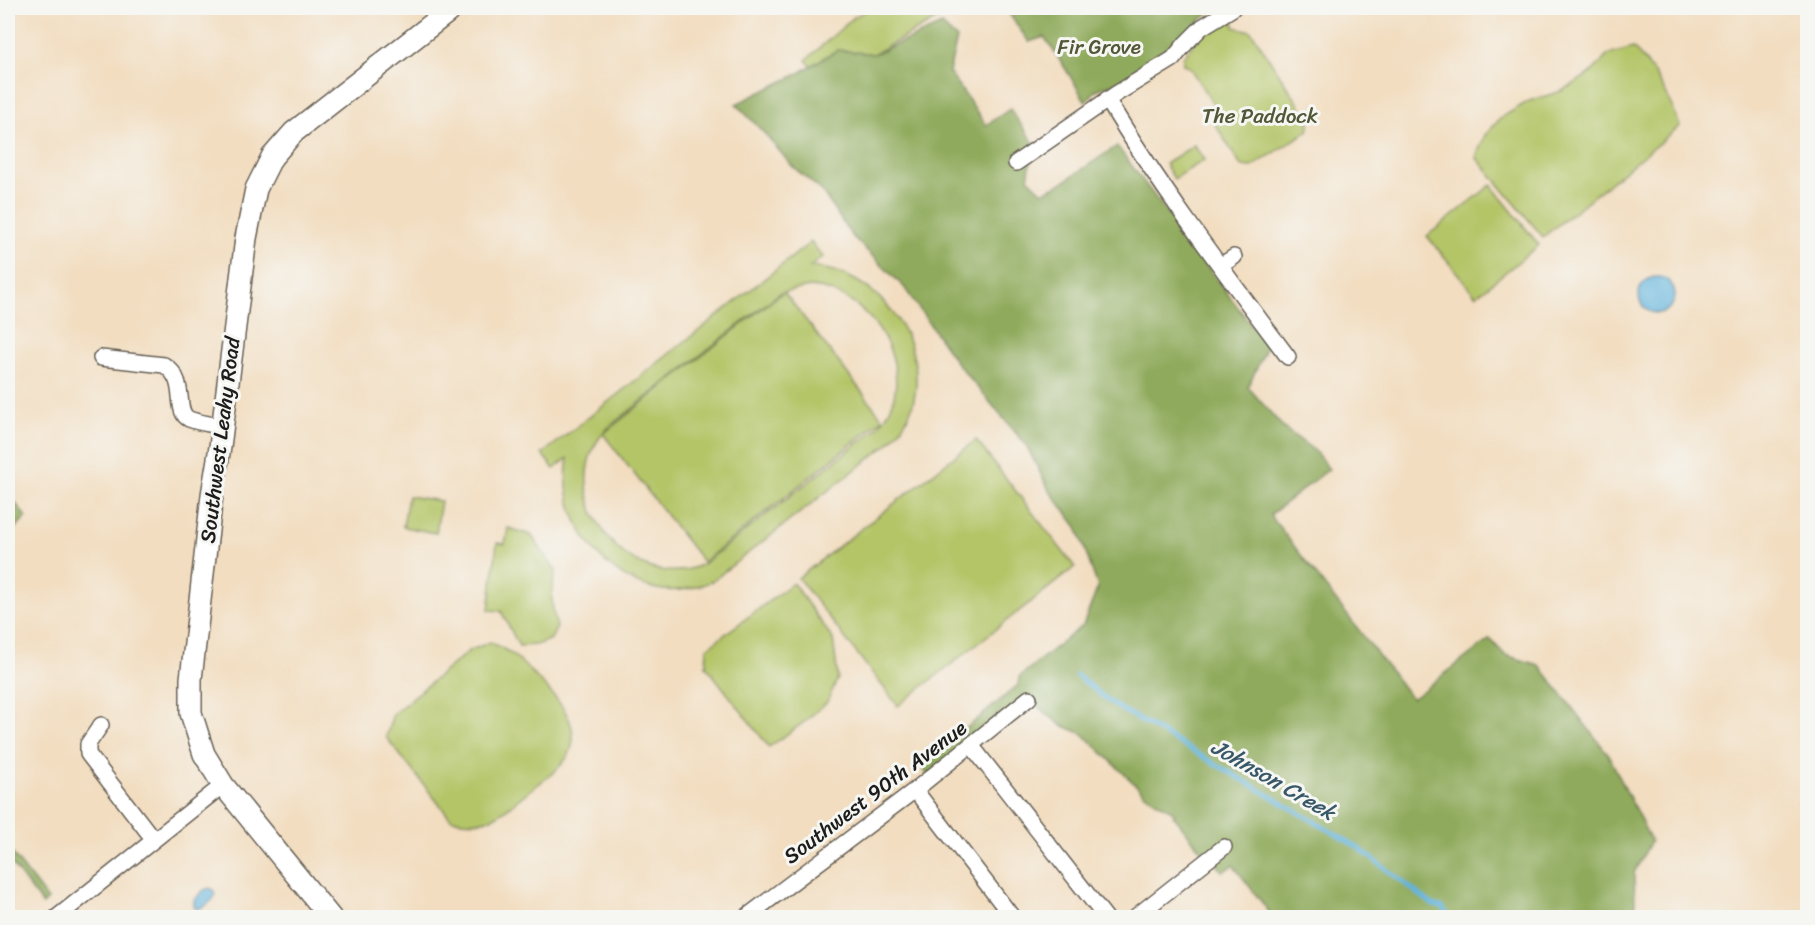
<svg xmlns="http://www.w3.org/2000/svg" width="1815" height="925" font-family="Sriracha,sans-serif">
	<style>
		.green { fill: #b4c568; stroke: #687042; stroke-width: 1.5; fill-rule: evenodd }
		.forest { fill: #8faa5c; stroke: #56633c; stroke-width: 1.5 }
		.water { fill: #61b3dc; stroke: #3e687c; stroke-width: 1.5 }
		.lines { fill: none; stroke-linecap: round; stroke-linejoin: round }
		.stream { stroke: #61b3dc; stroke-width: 4.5 }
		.street-casing { stroke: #676055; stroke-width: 18 }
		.secondary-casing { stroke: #676055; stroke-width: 24 }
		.street { stroke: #fff; stroke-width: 15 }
		.secondary { stroke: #fff; stroke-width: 21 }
		.labels { text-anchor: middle; stroke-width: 6; stroke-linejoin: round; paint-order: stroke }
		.park-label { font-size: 21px; fill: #515737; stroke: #f6f6f2 }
		.street-label { font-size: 21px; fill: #1c1c1c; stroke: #f6f6f2 }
		.water-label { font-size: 22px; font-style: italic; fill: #385869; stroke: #f6f6f2 }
	</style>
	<rect width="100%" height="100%" fill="#f6f6f2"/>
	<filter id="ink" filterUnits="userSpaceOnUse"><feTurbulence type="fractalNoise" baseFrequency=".0167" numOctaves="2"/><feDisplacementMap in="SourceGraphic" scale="12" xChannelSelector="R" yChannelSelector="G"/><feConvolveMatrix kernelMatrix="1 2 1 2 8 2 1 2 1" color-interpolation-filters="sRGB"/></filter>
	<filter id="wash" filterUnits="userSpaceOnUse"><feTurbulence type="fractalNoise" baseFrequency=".008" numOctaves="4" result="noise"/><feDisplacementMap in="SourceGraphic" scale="24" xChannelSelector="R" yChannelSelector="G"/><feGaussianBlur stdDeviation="1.35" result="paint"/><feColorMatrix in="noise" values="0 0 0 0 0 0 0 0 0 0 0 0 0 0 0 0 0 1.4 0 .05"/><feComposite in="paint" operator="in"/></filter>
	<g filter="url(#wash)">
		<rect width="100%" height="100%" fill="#f2ddc0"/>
		<path class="green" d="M871 8H968L937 19 874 54 837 50 811 66 806 60 854 17Z
			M1233 14 1234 27 1251 31 1310 121 1308 131 1252 167 1241 166 1213 121 1220 115 1190 68 1183 64V57L1197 39Z
			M1633 48C1656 70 1669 97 1680 126L1543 237 1476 157 1485 135 1502 117 1529 101 1562 91 1591 73 1608 55Z
			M1194 145 1204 160 1174 179 1165 164Z
			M1491 185 1539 245 1476 296 1427 236Z
			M811 242 823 257 810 267C877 270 932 342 912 407 907 422 898 434 887 445L712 581C696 588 680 592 663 590 603 582 557 517 568 458L554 469 542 454ZM810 287C873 291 926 377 876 429L703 564C626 601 546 486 610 426L780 293 783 292 603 434 703 562 883 419 784 292Z
			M976 440 1075 567 898 706 798 578Z
			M408 496 441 501 436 533 403 527Z
			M508 528 531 535 556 571C550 591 551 607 557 627L551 639 536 645 519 646 501 611 489 610 497 543 505 544Z
			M793 583 833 639 838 678 827 702 803 723 769 747 706 666 707 648Z
			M490 642C498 646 507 650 514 656 521 661 528 669 534 675 553 694 584 723 569 754 560 771 539 783 525 794 497 817 489 827 451 819L386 737 393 714 469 651Z"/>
		<path class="forest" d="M1005 8H1215L1163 51 1118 82 1096 90 1086 102C1072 80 1060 58 1044 37L1029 42Z
			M942 25 957 39 949 72 986 125 1010 109 1034 143 1028 178 1043 192 1060 184 1117 146 1267 346 1248 387 1284 428 1315 451 1329 469 1270 515 1412 699 1490 639 1505 655 1539 665 1608 754 1651 841 1634 873 1635 906 1643 917H1273L1233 865 1223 872 1206 851 1203 853 1173 815 1175 813 1146 795 1083 734 1061 725 1027 698 928 776 921 766 1018 685 1019 677 1083 625 1098 587 1077 527 1049 490 1026 445 956 362 904 287 851 235 822 191 793 167 764 133 736 104 796 75 837 50 874 54Z
			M8 493 26 517 8 536Z
			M8 848 48 900 43 905 8 859Z"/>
		<path class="water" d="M1639 295a18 18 0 1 1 36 0a18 18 0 1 1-36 0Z
			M210 888 214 891 215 896C212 902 204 908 197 909L194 907V900L204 890Z"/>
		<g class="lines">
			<path class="stream" d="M1076 675 1114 705 1356 846 1433 905 1442 907 1450 918"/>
		</g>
	</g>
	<g filter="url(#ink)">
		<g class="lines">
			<defs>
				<path id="street" d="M1107 99C1161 189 1225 273 1288 357
					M1016 163 1116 94 1173 59 1186 43 1202 27 1233 8
					M1220 266 1234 257
					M101 358 164 365C189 380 173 411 189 419 199 423 212 424 222 427
					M101 725 88 744V754L154 840
					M971 745 1106 918
					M915 790 1013 918
					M56 918 223 785
					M745 918 915 790 1029 698
					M1134 918 1224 847"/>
				<path id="secondary" d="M331 918 223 785 204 754 191 713V679L212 495 220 447 246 238 256 189 272 157 294 132 453 8"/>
			</defs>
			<use href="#street" class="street-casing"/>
			<use href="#secondary" class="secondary-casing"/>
			<use href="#street" class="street"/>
			<use href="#secondary" class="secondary"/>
		</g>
	</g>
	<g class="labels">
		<g class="park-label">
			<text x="1099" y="54">Fir Grove</text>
			<text x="1260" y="123">The Paddock</text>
		</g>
		<g class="street-label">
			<text transform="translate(220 440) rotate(-83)" y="7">Southwest Leahy Road</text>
			<text transform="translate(875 792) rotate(-37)" y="7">Southwest 90th Avenue</text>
		</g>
		<g class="water-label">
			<text transform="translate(1274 779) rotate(30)" y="8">Johnson Creek</text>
		</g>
	</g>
	<rect width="1815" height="925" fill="none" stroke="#f6f6f2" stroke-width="30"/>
</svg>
